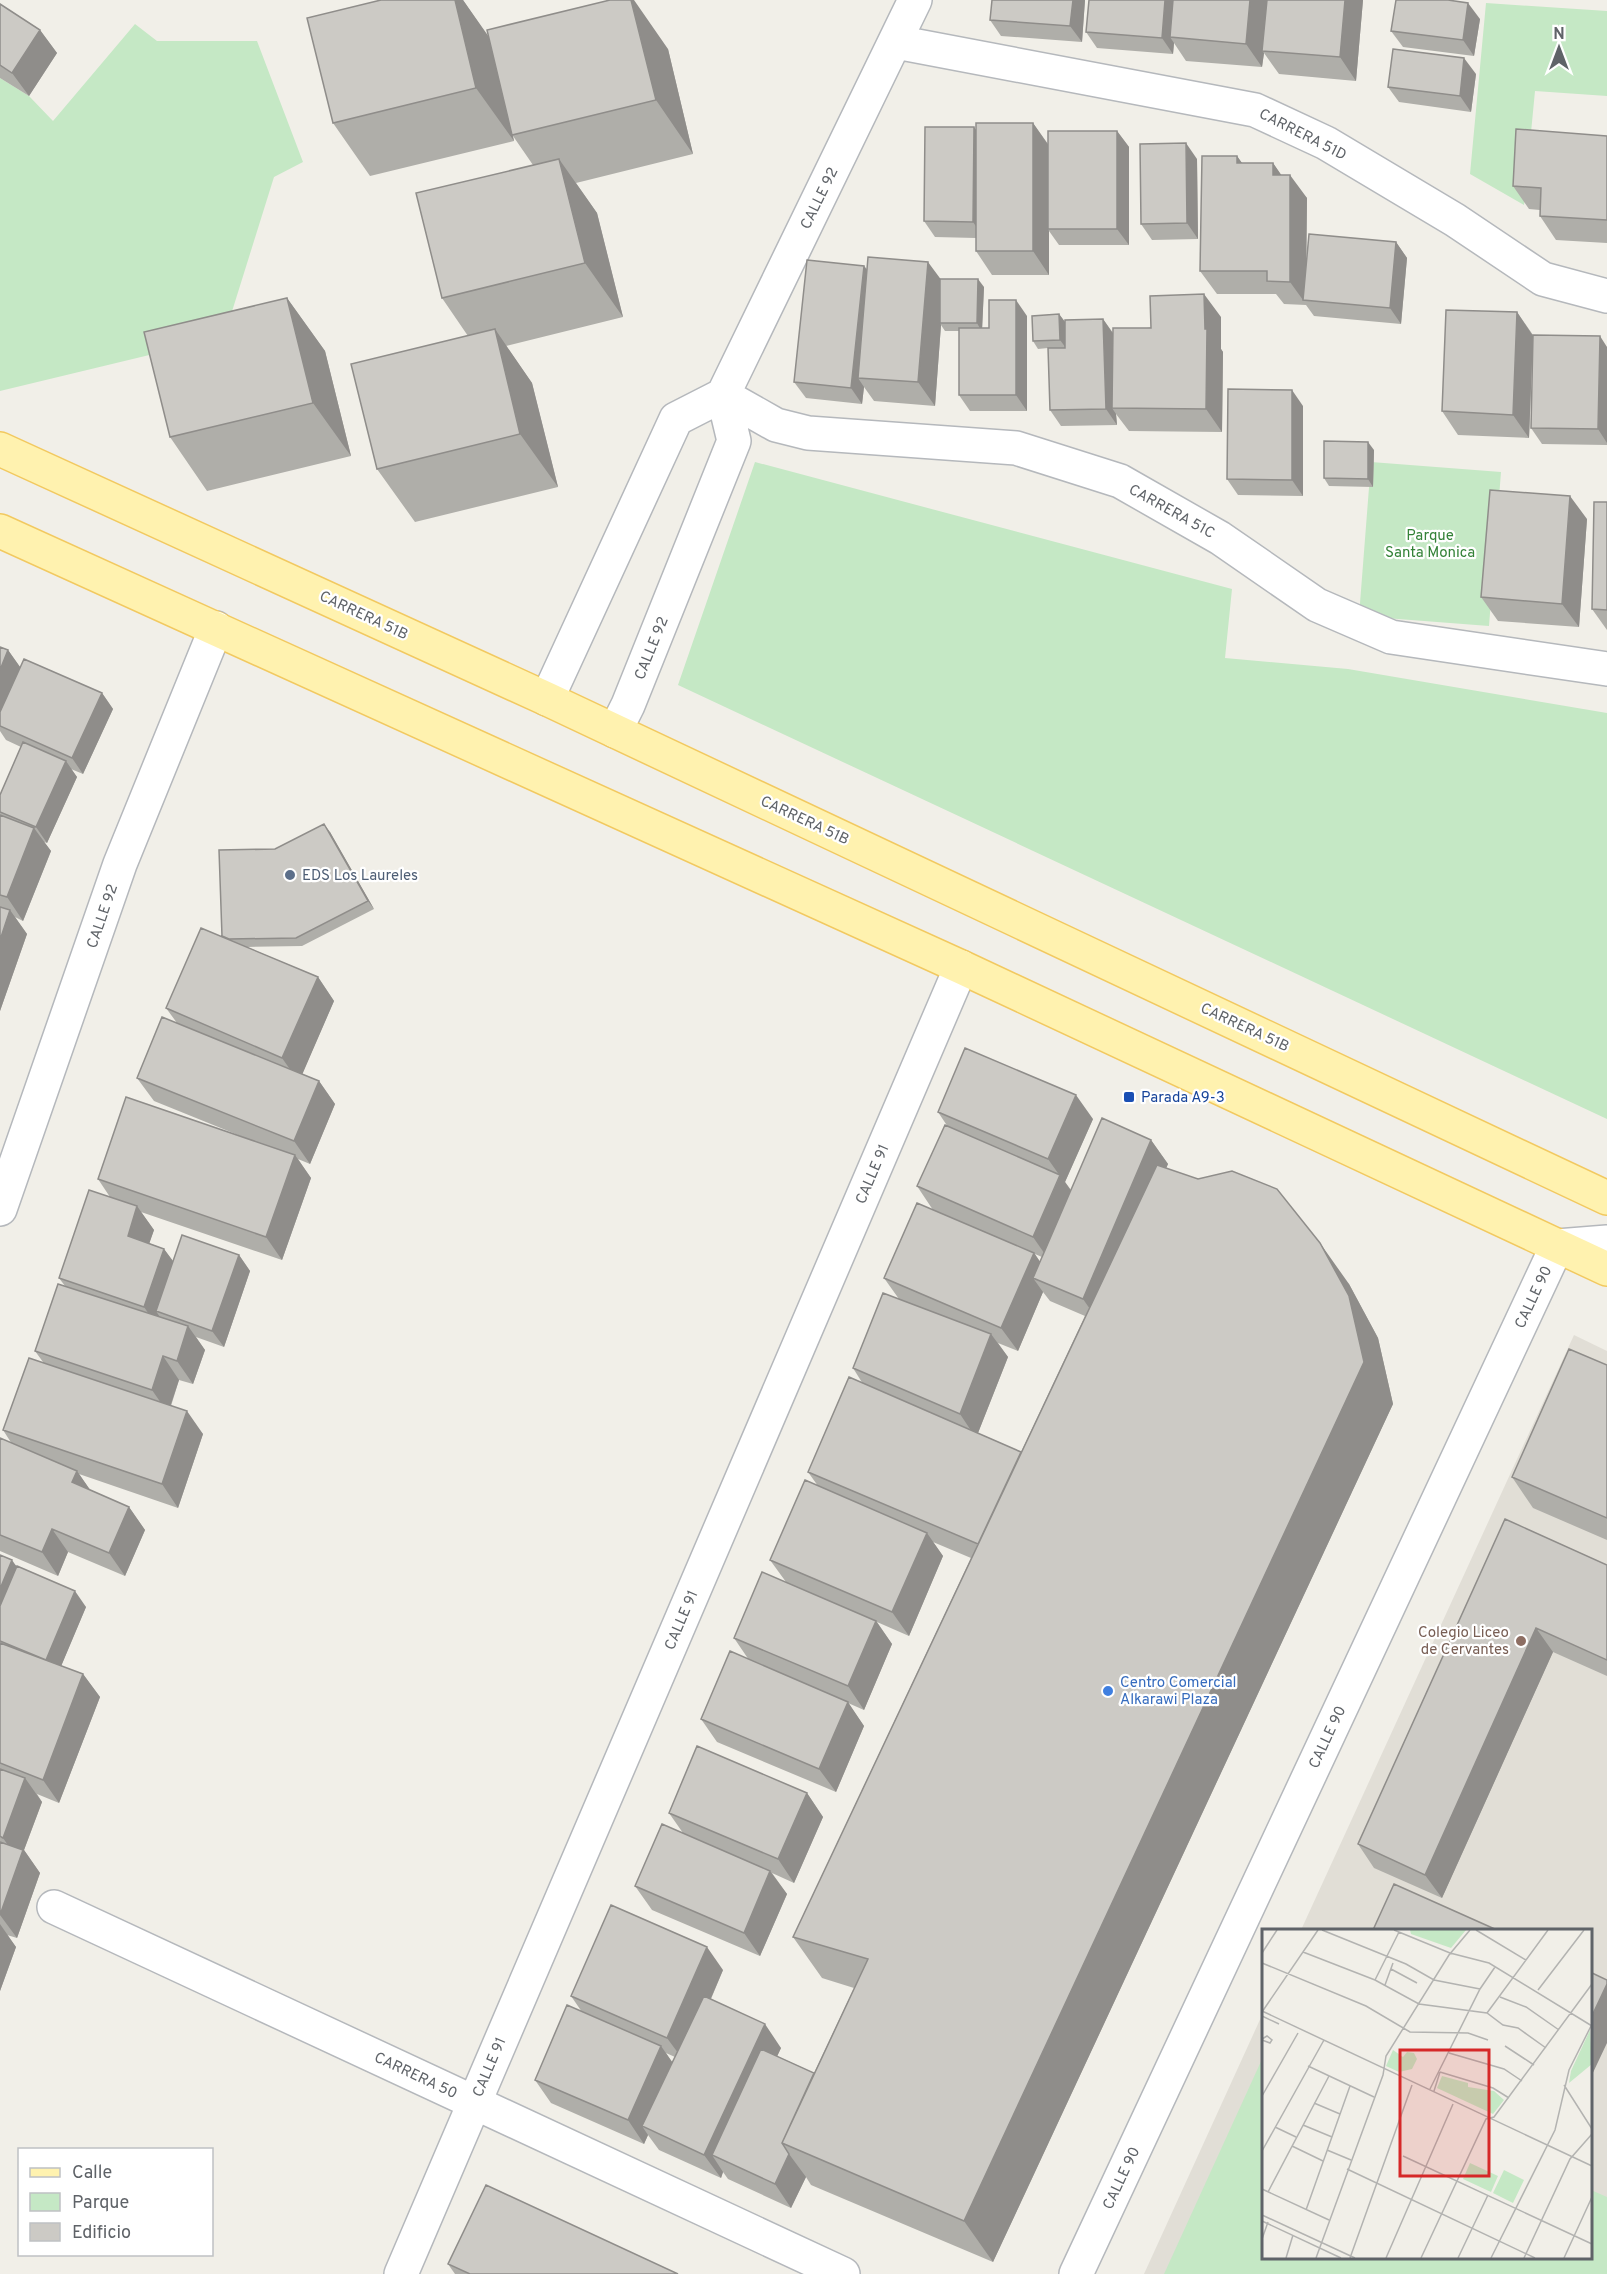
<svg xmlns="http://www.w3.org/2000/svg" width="1607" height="2274" font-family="Overpass,sans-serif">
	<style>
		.education { fill: #e1ded6 }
		.green { fill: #c5e8c5 }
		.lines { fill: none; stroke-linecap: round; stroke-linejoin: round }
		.minor-casing { stroke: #b5b8bc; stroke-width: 36 }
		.major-casing { stroke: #f2c960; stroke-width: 36 }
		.minor { stroke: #fff; stroke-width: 33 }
		.major { stroke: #fff2af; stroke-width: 33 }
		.wall { fill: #afaea9; fill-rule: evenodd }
		.shaded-wall { fill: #8f8d8a }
		.building { fill: #cccac5; stroke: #8f8d8a; stroke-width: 1.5 }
		.service-dot { fill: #5c6f8a; stroke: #fff; stroke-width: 2 }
		.transit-dot { fill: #1a4fb4; stroke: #fff; stroke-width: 2 }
		.education-dot { fill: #8d6e63; stroke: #fff; stroke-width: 2 }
		.shop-dot { fill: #3f7fe0; stroke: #fff; stroke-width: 2 }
		.labels { text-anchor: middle; stroke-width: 4.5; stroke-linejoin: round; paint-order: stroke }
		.street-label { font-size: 15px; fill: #5f6368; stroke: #fff }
		.park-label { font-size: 15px; fill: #348238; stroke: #fff }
		.service-label { font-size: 15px; fill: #4e5e75; stroke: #fff; text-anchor: start }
		.transit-label { font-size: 15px; fill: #164399; stroke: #fff; text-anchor: start }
		.education-label { font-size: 15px; fill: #785e54; stroke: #fff; text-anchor: end }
		.shop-label { font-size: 15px; fill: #366cbe; stroke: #fff; text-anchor: start }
		.inset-road { fill: none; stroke: #b3b3b1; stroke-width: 1.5 }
		.view { fill: #d62828; fill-opacity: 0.15; stroke: #d62828; stroke-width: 3 }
		.inset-edge { fill: none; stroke: #5f6368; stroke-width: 3 }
	</style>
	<rect width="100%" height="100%" fill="#f1efe8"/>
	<path class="education" d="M1574 1335 1607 1351V2274H1144L1263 2013 1264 2258H1590V1930H1301Z"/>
	<path class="green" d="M1486 3 1607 11V96L1535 91 1524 205 1470 174Z
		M135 24 157 41H257L303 162 274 177 224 337 0 391V78L29 96 53 121Z
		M755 462 1232 589 1225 658 1348 669 1607 713V1119L678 685Z
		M1371 462 1501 472 1489 626 1359 616Z
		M1263 2057 1264 2258H1590L1591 2190 1607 2197V2274H1164Z"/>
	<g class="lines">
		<defs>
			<path id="minor" d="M896 42 1255 110 1326 143 1455 220 1543 279 1607 296
				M723 395 776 425 808 433 1016 448 1120 481 1220 538 1317 605 1391 637 1607 669
				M547 699 676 419 723 395 915 0
				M615 731 628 705 734 441 723 395
				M0 1209 120 864 216 628
				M54 1907 843 2274
				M401 2274 961 967
				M1076 2274 1557 1246 1607 1242"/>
			<path id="major" d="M0 449 547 699 1607 1198
				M0 531 961 967 1607 1269"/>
		</defs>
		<use href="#minor" class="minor-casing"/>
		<use href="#major" class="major-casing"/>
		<use href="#minor" class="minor"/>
		<use href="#major" class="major"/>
	</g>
	<path class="wall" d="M381 0H463L488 37 668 49 693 154 576 183 597 213 623 317 506 346 532 383 558 487 415 522 377 469 468 336 442 298 533 165 513 136 514 141 370 176 333 123Z
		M1085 0 1082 42 1001 36 990 20Z
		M1363 0 1356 81 1279 74 1264 53 1262 67 1186 61 1174 43 1173 54 1097 48 1086 32Z
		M0 4 40 30 57 53 29 96 0 78Z
		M1480 19 1474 56 1403 47 1391 31Z
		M1476 74 1471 112 1399 102 1388 87Z
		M1033 123 1048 144 1117 131 1129 147V245H1059L1049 231V275H992L976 251V238L935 237 924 221 974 127 976 130Z
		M1607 136V243L1556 240 1540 216V210L1529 209 1513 186Z
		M1237 156 1242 163H1273L1281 175 1307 198 1306 260 1396 242 1407 258 1401 324 1314 316 1306 305 1284 304 1276 294H1217L1200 271Z
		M1197 159 1198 239 1152 240 1141 224Z
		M864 266 867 269 940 279 984 287 982 328H989L1027 316V411H970L959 395V331H945L941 325 935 406 874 401 864 387 862 404 806 398 794 382Z
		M287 298 325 351 351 456 207 491 170 437Z
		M1517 312 1533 335 1607 347V445L1542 444 1531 428 1533 339 1529 438 1458 435 1442 411Z
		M1059 314 1065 322 1103 319 1113 333 1221 317V349L1223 352 1222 432 1129 431 1116 414 1117 425 1061 426 1050 410 1048 348 1038 349 1033 341Z
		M1303 406V496L1238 495 1227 479Z
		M1374 450 1373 487 1329 486 1324 478Z
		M1607 502V630L1592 609Z
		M1587 519 1579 627 1498 621 1481 597Z
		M0 647 8 650 20 667 102 693 113 709 83 774 71 769 77 777 47 843 44 842 51 851 23 921 15 917 27 934 0 1011V795L21 747 6 740 0 731Z
		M330 832 374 909 302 946 247 947 318 977 334 1001 302 1074 319 1081 335 1104 310 1164 298 1159 311 1178 282 1260 141 1212 154 1230 149 1243 164 1249 173 1261 239 1255 250 1271 224 1347 196 1337 205 1350 193 1384 179 1380 171 1406 203 1434 178 1508 79 1474 90 1490 129 1507 145 1530 125 1576 68 1552 58 1576 0 1551V1438L12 1444 3 1430 43 1362 35 1351 65 1286 59 1278 110 1197 98 1179 243 1137 154 1101 137 1078 177 1023 166 1008 222 936 275 849Z
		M938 1112 1093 1119 1065 1182 1071 1190 1151 1140 1168 1164 1166 1168 1349 1284 1378 1338 1393 1404 993 2262 811 2185 806 2177 791 2208 728 2179 723 2172 721 2178 659 2150 648 2135 644 2144 551 2103 535 2080 582 2012 571 1996 723 1970 711 1999 781 2048 777 2056 814 2073 854 1988 822 1978 793 1937 971 1558 933 1542 943 1556 909 1636 877 1622 892 1644 864 1710 848 1703 864 1726 836 1792 717 1742 701 1719 749 1660 734 1638 786 1582 770 1560 818 1486 808 1472 863 1384 853 1368 899 1299 884 1278 933 1210 917 1186 948 1127ZM1035 1254 1042 1257 1040 1262ZM1043 1292 1050 1301 1085 1316 1021 1452 978 1433 1008 1357 998 1343 1018 1351ZM666 2053 675 2057 672 2062Z
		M1607 1365V1540L1533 1508 1512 1477Z
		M1505 1519 1607 1565V1676L1553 1652 1442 1898 1374 1868 1358 1844Z
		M0 1555 17 1566 86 1607 61 1666 83 1674 100 1697 59 1803 37 1794 42 1802 24 1850 40 1873 17 1938 7 1935 16 1947 0 1991Z
		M807 1793 823 1817 794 1883 772 1873 787 1894 760 1956 652 1910 635 1886 683 1833 669 1813Z
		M448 2264 678 2274H455Z"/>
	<path class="shaded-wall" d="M455 0H463L489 37 514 141 476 88Z
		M631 0H634L668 49 693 154 656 100Z
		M1073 0H1085L1082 42 1070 26Z
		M1165 0H1177L1170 37 1174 43 1173 54 1162 38Z
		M1250 0H1268L1262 51 1264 53 1262 67 1246 44Z
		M1345 0H1363L1356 81 1340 57Z
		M1468 3 1480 19 1474 56 1463 40Z
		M40 30 57 53 29 96 12 73Z
		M1464 58 1476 74 1471 112 1460 96Z
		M1033 123 1049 146 1048 229 1049 231V275L1033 251Z
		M974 127 985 143 984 238 973 222Z
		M1117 131 1129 147V245L1117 229Z
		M1186 143 1197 159 1198 239 1187 223Z
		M1237 156 1253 179 1237 163Z
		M559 159 597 213 623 317 585 263Z
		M1273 163 1289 186 1273 175Z
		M1290 175 1307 198 1306 301 1303 300 1290 282Z
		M1396 242 1407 258 1401 324 1390 308Z
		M928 262 945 285 940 323 941 325 935 406 918 382Z
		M864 266 875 282 858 378 864 387 862 404 851 388Z
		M978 279 984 287 982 332 977 323Z
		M1204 294 1221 317V349L1223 352 1222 432 1206 409Z
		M287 298 325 351 351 456 313 403Z
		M1016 300 1027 316V411L1016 395Z
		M1517 312 1533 336 1529 438 1513 415Z
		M1059 314 1065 322 1066 348 1060 340Z
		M1103 319 1114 335 1112 408 1116 414 1117 425 1106 409Z
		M495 329 532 383 558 487 520 434Z
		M1600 336 1607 347V443L1598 429Z
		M1292 390 1303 406V496L1292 480Z
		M1368 442 1374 450 1373 487 1368 479Z
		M1570 496 1587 519 1579 627 1562 604Z
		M8 650 25 674 0 726V670Z
		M102 693 113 709 83 774 72 758Z
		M66 761 77 777 47 843 36 827Z
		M324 824 330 832 374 909 368 901Z
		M34 828 51 851 23 921 7 897Z
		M10 910 27 934 0 1011V940Z
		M318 977 334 1001 299 1082 282 1058Z
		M319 1081 335 1104 310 1164 294 1141Z
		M1076 1095 1093 1119 1065 1182 1076 1198 1049 1260 1033 1237 1060 1176 1048 1159Z
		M1151 1140 1168 1164 1099 1322 1083 1299Z
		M295 1155 311 1178 282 1260 266 1237Z
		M137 1206 154 1230 144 1259 128 1236Z
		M1320 1243 1349 1284 1378 1338 1393 1404 993 2262 964 2221Z
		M164 1249 181 1272 156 1311 163 1322 160 1330 144 1307Z
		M1034 1253 1050 1276 1033 1278 1043 1292 1018 1351 1001 1328Z
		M239 1255 250 1271 224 1347 212 1331Z
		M188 1326 205 1350 193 1384 177 1361Z
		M991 1334 1008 1357 976 1438 960 1414Z
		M163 1356 179 1380 168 1413 152 1390Z
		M187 1411 203 1434 178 1508 162 1484Z
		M77 1471 93 1494 72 1482Z
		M129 1507 145 1530 125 1576 109 1553Z
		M52 1529 68 1552 58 1576 42 1552Z
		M927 1533 943 1556 909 1636 892 1612Z
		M12 1560 23 1576 0 1631V1589Z
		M75 1591 86 1607 57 1676 45 1660Z
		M876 1621 892 1644 864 1710 848 1686Z
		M1536 1628 1553 1652 1442 1898 1425 1875Z
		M83 1674 100 1697 59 1803 43 1780Z
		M848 1702 864 1726 836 1792 819 1769Z
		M25 1778 42 1802 24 1850 40 1873 17 1938 0 1915 19 1861 3 1838Z
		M807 1793 823 1817 794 1883 778 1859Z
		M770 1871 787 1894 760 1956 744 1933Z
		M0 1924 16 1947 0 1991Z
		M707 1947 723 1970 684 2061 667 2038Z
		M1607 1984V2043L1590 2079V2020Z
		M765 2024 781 2048 728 2163 712 2155 723 2172 721 2178 704 2155Z
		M661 2046 677 2069 642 2126 648 2135 644 2144 628 2120Z
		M789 2154 806 2177 791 2208 775 2184Z"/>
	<path class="building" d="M381 0H455L476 88 333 123 307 18Z
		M610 0H631L656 100 512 135 487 30Z
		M992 0H1073L1070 26 990 20Z
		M1089 0H1165L1162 38 1086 32Z
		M1173 0H1250L1246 44 1170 37Z
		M1267 0H1345L1340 57 1262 51Z
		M1396 0H1448L1468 3 1463 40 1391 31Z
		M0 4 40 30 12 73 0 65Z
		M1393 49 1464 58 1460 96 1388 87Z
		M976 123H1033V251H976Z
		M925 127H974L973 222 924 221Z
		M1516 129 1607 136V220L1540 216 1541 188 1513 186Z
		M1048 131H1117V229H1048Z
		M1186 143 1187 223 1141 224 1140 144Z
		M1202 156H1237V163H1273V175H1290V282L1267 281V271H1200Z
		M559 159 585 263 442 298 416 193Z
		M1309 234 1396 242 1390 308 1303 300Z
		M868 257 928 262 918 382 858 378Z
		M807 260 864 266 851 388 794 382Z
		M940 279H978L977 323H940Z
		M1204 294 1205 329H1207L1206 409 1112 408 1113 328H1151L1150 296Z
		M287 298 313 403 170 437 144 332Z
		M989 300H1016V395H959V328H989Z
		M1446 310 1517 312 1513 415 1442 411Z
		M1059 314 1060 340 1033 341 1032 316Z
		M1103 319 1106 409 1050 410 1048 348H1065V320Z
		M495 329 520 434 377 469 351 364Z
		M1533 335 1600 336 1598 429 1531 428Z
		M1228 389 1292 390V480L1227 479Z
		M1324 441 1368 442V479L1324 478Z
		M1490 490 1570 496 1562 604 1481 597Z
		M1594 502H1607V610L1592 609Z
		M0 647 8 650 0 670Z
		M24 659 102 693 72 758 0 726V712Z
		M23 742 66 761 36 827 0 812V795Z
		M0 815 34 828 7 897 0 895Z
		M324 824 368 901 296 938 229 939 222 936 219 850 275 849Z
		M0 907 10 910 0 940Z
		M201 928 318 977 282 1058 166 1008Z
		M162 1017 319 1081 294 1141 137 1078Z
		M965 1048 1076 1095 1048 1159 938 1112Z
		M126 1097 295 1155 266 1237 98 1179Z
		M1102 1118 1151 1140 1083 1299 1033 1278Z
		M945 1125 1060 1175 1033 1237 917 1186Z
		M1157 1165 1198 1179 1232 1171 1277 1189 1320 1243 1349 1296 1364 1362 964 2221 782 2143 868 1959 793 1937Z
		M89 1190 137 1206 128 1236 164 1249 144 1307 59 1278Z
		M917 1203 1034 1253 1001 1328 884 1278Z
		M182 1235 239 1255 212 1331 156 1311Z
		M58 1284 188 1326 177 1361 163 1356 152 1390 35 1351Z
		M883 1293 991 1334 960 1414 853 1368Z
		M1569 1349 1607 1365V1518L1512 1477Z
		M29 1358 187 1411 162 1484 3 1430Z
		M849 1377 1021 1452 978 1544 808 1472Z
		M0 1438 77 1471 72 1482 129 1507 109 1553 52 1529 42 1552 0 1535Z
		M805 1480 927 1533 892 1612 770 1560Z
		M1505 1519 1607 1565V1660L1536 1628 1425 1875 1358 1844Z
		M0 1555 12 1560 0 1589Z
		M17 1566 75 1591 46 1660 0 1641V1606Z
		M762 1572 876 1621 848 1686 734 1638Z
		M0 1643 83 1674 43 1780 0 1763Z
		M730 1651 848 1702 819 1769 701 1719Z
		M697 1746 807 1793 778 1859 669 1813Z
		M0 1769 25 1778 3 1838 0 1836Z
		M662 1824 770 1871 744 1933 635 1886Z
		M0 1842 23 1850 0 1915Z
		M1394 1884 1497 1930H1373Z
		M611 1905 707 1947 667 2038 571 1996Z
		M1590 1972 1607 1980V1984L1590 2020Z
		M704 1996 765 2024 704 2155 642 2126Z
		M567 2005 661 2046 628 2120 535 2080Z
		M761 2049 814 2073 782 2143 789 2154 775 2184 712 2155Z
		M486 2185 678 2274H470L448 2264Z"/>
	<circle class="service-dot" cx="290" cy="875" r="6"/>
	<rect class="transit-dot" x="1123" y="1091" width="12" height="12" rx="3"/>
	<circle class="education-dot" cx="1521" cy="1641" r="6"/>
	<circle class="shop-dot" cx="1108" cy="1691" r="6"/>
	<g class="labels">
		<g class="street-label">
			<text transform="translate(1303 134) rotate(27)" y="5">CARRERA 51D</text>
			<text transform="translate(819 198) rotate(-64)" y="5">CALLE 92</text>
			<text transform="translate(1172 511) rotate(29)" y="5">CARRERA 51C</text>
			<text transform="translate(364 615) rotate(25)" y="5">CARRERA 51B</text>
			<text transform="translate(651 648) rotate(-68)" y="5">CALLE 92</text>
			<text transform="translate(805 820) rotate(25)" y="5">CARRERA 51B</text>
			<text transform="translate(102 916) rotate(-71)" y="5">CALLE 92</text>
			<text transform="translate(1245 1027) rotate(25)" y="5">CARRERA 51B</text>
			<text transform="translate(872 1174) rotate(-67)" y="5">CALLE 91</text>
			<text transform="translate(1533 1297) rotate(-65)" y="5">CALLE 90</text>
			<text transform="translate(681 1620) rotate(-67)" y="5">CALLE 91</text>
			<text transform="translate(1327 1737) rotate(-65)" y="5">CALLE 90</text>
			<text transform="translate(489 2067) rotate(-67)" y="5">CALLE 91</text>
			<text transform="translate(416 2075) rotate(25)" y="5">CARRERA 50</text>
			<text transform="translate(1121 2178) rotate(-65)" y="5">CALLE 90</text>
		</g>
		<g class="park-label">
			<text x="1430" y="540">Parque<tspan x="1430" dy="17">Santa Monica</tspan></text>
		</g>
		<g class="service-label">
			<text x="302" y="880">EDS Los Laureles</text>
		</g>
		<g class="transit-label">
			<text x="1141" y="1102">Parada A9-3</text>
		</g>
		<g class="education-label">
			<text x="1509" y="1637">Colegio Liceo<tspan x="1509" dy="17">de Cervantes</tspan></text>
		</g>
		<g class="shop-label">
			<text x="1120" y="1687">Centro Comercial<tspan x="1120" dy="17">Alkarawi Plaza</tspan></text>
		</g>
	</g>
	<g transform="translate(1262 1929)">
		<rect width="330" height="330" fill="#f1efe8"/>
		<path d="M148 1H204L189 19 149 5ZM328 101 330 135 307 154 309 142ZM131 121 141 128 145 123 152 124 155 130 150 140 137 143 124 137ZM180 147 206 154V158L232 162 242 171 231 185 175 159ZM208 234 236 247 229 263 201 250ZM242 241 262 251 251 274 231 264Z" fill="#c5e8c5"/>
		<path class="inset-road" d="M60 1 144 35 172 51 218 60M132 1 188 24 227 34 330 97M214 1 264 31M41 23 113 51 157 75 225 84 241 96 256 99 284 119M0 24 15 1M0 34 104 77 148 103 206 104 226 111M129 40 155 54M113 51 137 3M123 56 131 34M276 61 322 1M238 68 264 78 297 101M0 82 330 237M0 83 56 1M225 84 286 1M0 87 17 95M0 110 5 107 10 111 8 114 0 111M243 117 272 136M187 124 242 140 260 152M46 137 112 168M178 143 231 159 247 169M302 156 330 200M168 160 218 60 233 38M172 162 178 143M0 167 36 104M52 174 78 185M41 196 70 208M13 198 34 208M30 217 61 232M65 221 89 231M0 222 62 111M141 227 330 315M85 240 273 329M0 260 67 291M6 263 67 147M44 281 88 157M0 286 93 329M0 292 79 329M0 310 6 293M24 329 31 306M54 329 121 146 124 127 187 26 208 1M88 329 150 156M124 329 191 175M159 329 224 190 232 188 330 55M196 329 226 266M229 329 293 201 307 141 330 95M262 329 308 230 330 205M302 329 330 268"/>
		<path class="view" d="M138 121H227V247H138Z"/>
		<rect width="330" height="330" class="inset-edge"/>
	</g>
	<rect x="18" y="2148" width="195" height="108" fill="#ffffff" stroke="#bfc1c3" stroke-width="1.5"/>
	<rect x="30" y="2168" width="30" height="9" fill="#fff2af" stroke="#bfc1c3" stroke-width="1.5"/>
	<text x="72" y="2178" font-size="18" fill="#5f6368">Calle</text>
	<rect x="30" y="2193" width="30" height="18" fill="#c5e8c5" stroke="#bfc1c3" stroke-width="1.5"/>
	<text x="72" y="2208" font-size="18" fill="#5f6368">Parque</text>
	<rect x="30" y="2223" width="30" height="18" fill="#cccac5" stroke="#bfc1c3" stroke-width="1.5"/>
	<text x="72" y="2238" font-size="18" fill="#5f6368">Edificio</text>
	<g transform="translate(1559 48)" stroke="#ffffff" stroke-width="4.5" paint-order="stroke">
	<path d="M0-4.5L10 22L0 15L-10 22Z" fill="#5f6368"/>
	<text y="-9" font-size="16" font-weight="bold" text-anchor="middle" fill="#5f6368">N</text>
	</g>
</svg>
